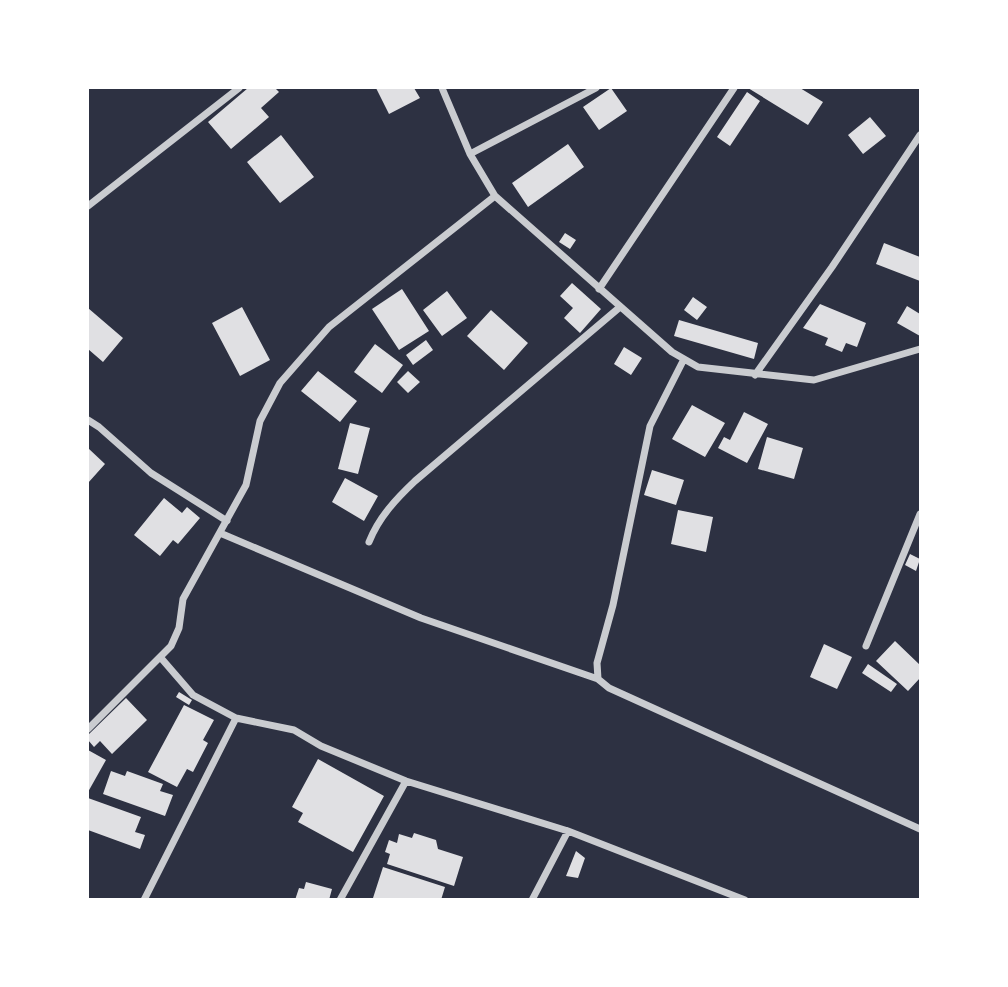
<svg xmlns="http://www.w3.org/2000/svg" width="1008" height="987" font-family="'PT Serif',serif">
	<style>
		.building { fill: #e0e0e3 }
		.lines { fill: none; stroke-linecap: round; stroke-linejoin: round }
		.minor { stroke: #caccd0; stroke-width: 7 }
	</style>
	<rect width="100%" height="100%" fill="#2d3142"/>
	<path class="building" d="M248 88H275L279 92 261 108 269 117 231 149 208 122Z
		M376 88H414L420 98 389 114Z
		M611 88 627 111 599 130 583 107Z
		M748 88H800L823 102 808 125Z
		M747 92 760 101 730 146 717 137Z
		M870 117 886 136 863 154 848 135Z
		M281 135 314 177 280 203 247 162Z
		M568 144 584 167 528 207 512 183Z
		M565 233 576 240 570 249 559 242Z
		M884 243 920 257V281L876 264Z
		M572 283 601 309 580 333 564 318 573 308 560 296Z
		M402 289 429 331 399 350 372 309Z
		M447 291 467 318 442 336 423 310Z
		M693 297 707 307 697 320 684 310Z
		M820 304 866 323 857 347 846 343 842 352 825 345 828 338 803 328Z
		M907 306 920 314V336L897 323Z
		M242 307 270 360 240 376 212 323Z
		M88 308 123 338 103 362 88 349Z
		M491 310 528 343 504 370 467 336Z
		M679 320 758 343 754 359 674 336Z
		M426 340 433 350 413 365 406 355Z
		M375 344 403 365 382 393 354 372Z
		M624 347 642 358 631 375 614 364Z
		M318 371 357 401 340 422 301 391Z
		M408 371 420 382 408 393 397 382Z
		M692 405 725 423 705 457 672 439Z
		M744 412 768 424 747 463 718 448 724 437 730 440Z
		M350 423 370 428 358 474 338 469Z
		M767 437 803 448 794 479 758 469Z
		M88 448 105 464 88 483Z
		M652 470 684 480 676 505 644 495Z
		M345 478 378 496 364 521 332 502Z
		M164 498 182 513 187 507 200 518 178 544 173 540 160 556 134 535Z
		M678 510 713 517 706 552 671 544Z
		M910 554 920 559 916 571 905 565Z
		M895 641 920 665V678L908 691 876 661Z
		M824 644 852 657 837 689 810 677Z
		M868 664 897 684 891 692 862 673Z
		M179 692 192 700 189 705 176 697Z
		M126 698 147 720 112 754 100 741 94 747 88 740V735Z
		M184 705 214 720 203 740 208 743 193 772 187 769 177 787 148 772Z
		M88 750 106 760 88 792Z
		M318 759 384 796 353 852 298 822 303 813 292 807Z
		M111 771 125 776 127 771 163 784 160 791 173 795 165 816 103 794Z
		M88 798 141 817 135 832 145 835 140 849 88 830Z
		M414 833 436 840 438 849 463 857 454 886 387 864 390 854 385 852 389 840 397 843 399 834 412 838Z
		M576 851 585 858 578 878 566 876Z
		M383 867 445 887 441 900 373 898Z
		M306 882 332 889 329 900H295L299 888 304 889Z"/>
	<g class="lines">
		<path class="minor" d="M442 88 470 154 495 196 672 352 698 367 814 380 920 349
			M470 154 596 88
			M88 206 239 88
			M599 289 734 88
			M755 375 832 267 920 135
			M88 420 99 427 151 473 227 521
			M220 533 421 618 598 679 609 688 920 829
			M369 542C379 517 396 499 415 481L620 307
			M866 646 920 514
			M161 658 193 695 236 718 294 730 321 746 406 781 568 831 745 900
			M598 679 597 663 613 605 650 426 684 359
			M88 729 171 646 179 628 183 599 246 485 260 421 280 383 329 327 495 196
			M144 900 236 718
			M340 900 406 781
			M532 900 568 831"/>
	</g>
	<rect width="1008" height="987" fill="none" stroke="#ffffff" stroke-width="178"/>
</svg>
